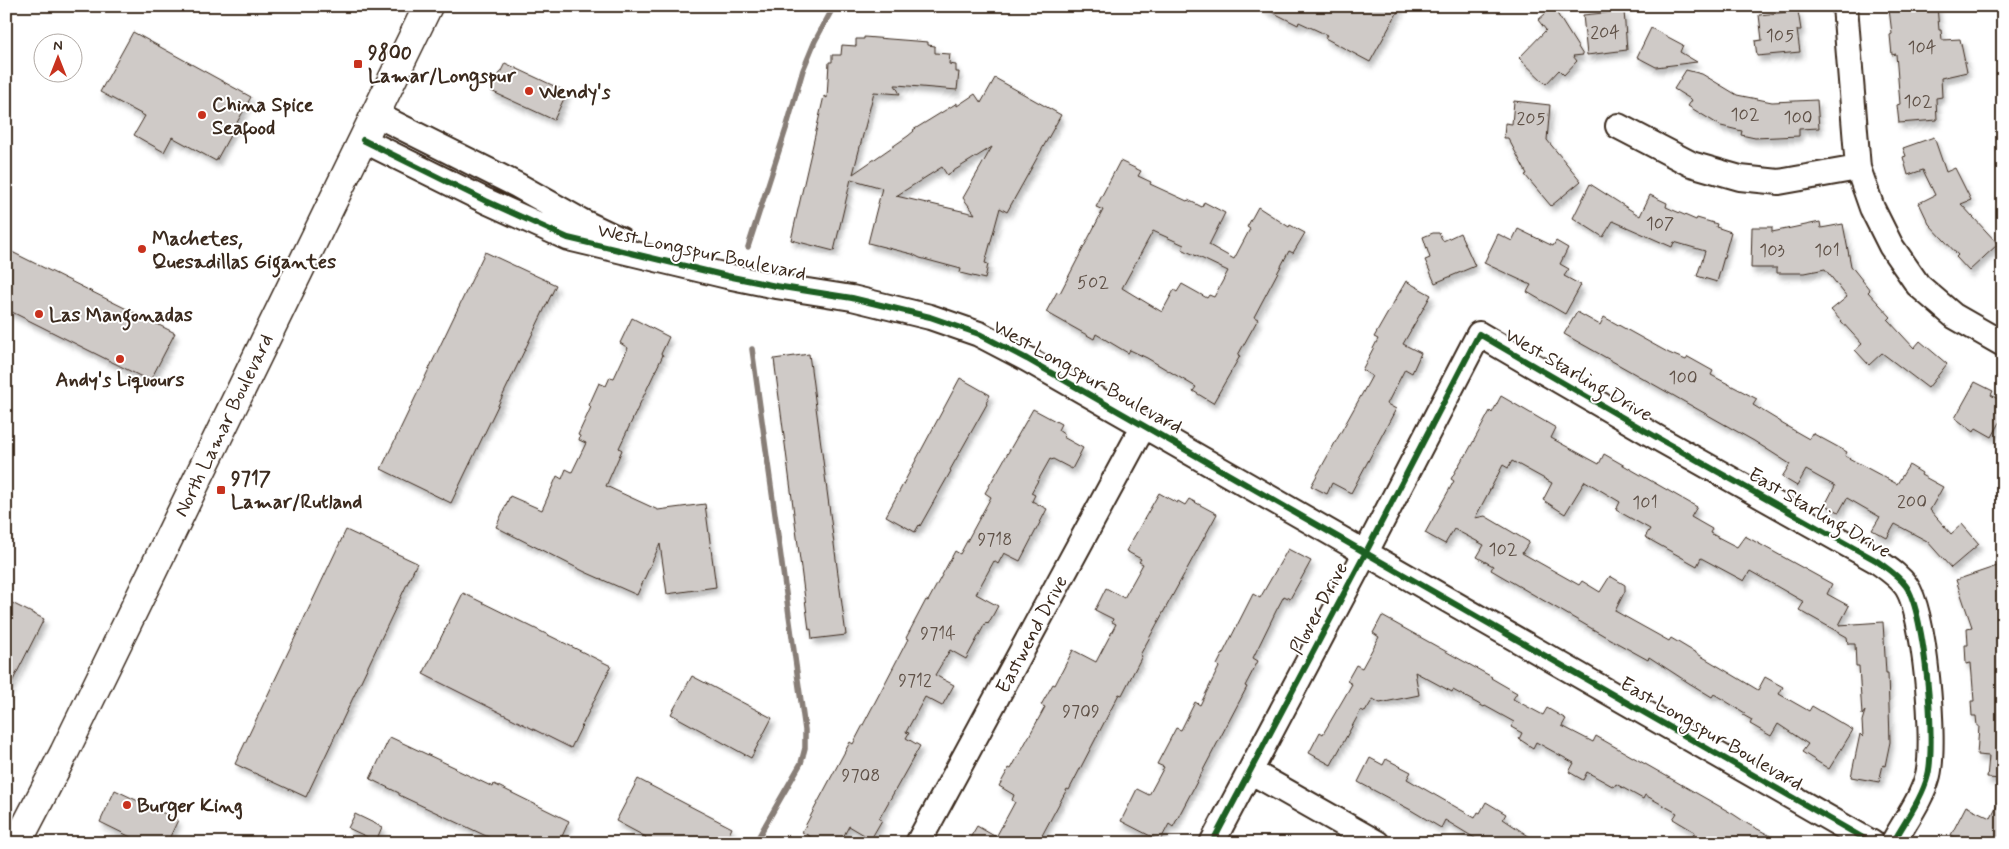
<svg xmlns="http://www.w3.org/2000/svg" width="2009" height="849" font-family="Mynerve,sans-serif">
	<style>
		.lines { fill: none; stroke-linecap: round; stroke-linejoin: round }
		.stream { stroke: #887e77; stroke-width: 5.5 }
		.building { fill: #cfcac7; stroke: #3b2a1e; fill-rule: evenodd; filter: url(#shadow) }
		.minor-casing { stroke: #3b2a1e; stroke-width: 28 }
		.major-casing { stroke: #3b2a1e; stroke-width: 31 }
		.minor { stroke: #fff; stroke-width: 24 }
		.major { stroke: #fff; stroke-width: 28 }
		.cycleway-casing { stroke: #fff; stroke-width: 9 }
		.cycleway { stroke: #1b5e20; stroke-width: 6 }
		.poi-dot { fill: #c8321e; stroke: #fff; stroke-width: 2 }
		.labels { text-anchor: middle; stroke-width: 4; stroke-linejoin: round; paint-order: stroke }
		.number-label { font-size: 18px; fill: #605248 }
		.poi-label { font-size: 20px; font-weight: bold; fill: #3b2a1e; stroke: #fff; text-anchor: start }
		.street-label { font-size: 20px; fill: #3b2a1e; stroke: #fff }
	</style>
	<defs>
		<filter id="shadow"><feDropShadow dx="3" dy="5.5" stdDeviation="2.5" flood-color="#0004"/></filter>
	</defs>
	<rect width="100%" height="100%" fill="#fff"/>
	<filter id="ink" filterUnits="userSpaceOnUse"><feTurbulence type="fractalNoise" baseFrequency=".02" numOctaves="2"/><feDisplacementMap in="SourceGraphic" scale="10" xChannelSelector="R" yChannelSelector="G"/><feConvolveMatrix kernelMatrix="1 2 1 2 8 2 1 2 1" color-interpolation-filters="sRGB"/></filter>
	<g filter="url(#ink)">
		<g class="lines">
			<path class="stream" d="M748 247 786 129 803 70 815 41 834 6
				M752 349 805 730V748L801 763 755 843"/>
		</g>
		<path class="building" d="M1260 6H1401L1370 62 1325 38 1327 35 1299 22 1298 25Z
			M1891 6H1937L1939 30H1941L1942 40 1960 39 1967 72 1941 78 1942 97 1936 98 1937 120 1899 123 1897 105 1900 104 1896 54 1892 55 1890 35 1892 34 1889 9H1891Z
			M1553 7 1583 55 1573 56 1577 61 1564 75 1559 70 1546 84 1519 58 1546 30 1538 20Z
			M1624 11 1627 50 1587 55 1583 15Z
			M1798 11 1801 30H1797L1800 52 1757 56 1755 41 1762 40 1759 15Z
			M1651 28 1683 45 1680 52 1697 62 1656 67 1637 57Z
			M133 32 251 97 216 161 172 137 164 152 134 135 145 116 100 92Z
			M864 37 928 42V45L935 46V53L950 54 949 64 956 65V72H959L957 90 897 85H895L900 94 874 92 853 174 908 136 914 131 913 130 957 103V106L975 94 981 103 995 78 1061 115 1007 212 1000 208 985 263 988 264 985 279 960 273 961 269 920 258 912 254 868 243 882 188 851 179 834 251 791 240 824 96 827 98 829 62H832V55H841L842 45 856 46V39H864ZM992 147 963 198 975 214 896 196 942 167 947 175Z
			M505 63 567 92 554 120 491 91Z
			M1686 70 1702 74 1737 95 1772 102 1817 100 1819 128 1799 129V136L1755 138 1741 135 1742 131 1721 126 1688 106 1692 100 1674 89Z
			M1514 101 1550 105 1547 140 1581 181 1551 206 1525 175 1527 174 1508 138H1504L1505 123 1512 124Z
			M1934 137 1946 172 1955 168 1971 200 1961 204 1998 244 1969 271 1956 257 1958 255 1929 224 1919 203 1935 195 1923 170 1908 175 1903 157 1906 156 1903 148Z
			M1120 161 1141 171 1138 176 1151 182 1150 184 1187 201 1188 200 1202 207 1204 202 1225 213 1209 245 1234 259 1250 229 1247 227 1258 207 1289 227 1290 225 1305 233 1293 253 1289 251 1254 317 1258 319 1238 355 1240 356 1213 403 1193 391 1196 387 1147 358 1130 350 1128 353 1096 334 1094 339 1046 312 1057 292 1060 293 1103 210 1096 207ZM1153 231 1184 245 1182 249 1228 271 1214 297 1209 295 1207 298 1182 284 1177 292 1174 290 1162 312 1122 288Z
			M1590 184 1640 216 1650 195 1667 203 1666 207 1696 220 1697 218 1717 224 1716 227 1731 232 1717 282 1697 276 1705 251 1674 242 1672 247 1613 221 1603 237 1573 218Z
			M1820 222 1821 228 1843 224 1851 266 1870 290 1868 292 1891 317 1888 320 1914 348 1920 341 1947 364 1928 388 1882 353 1869 365 1855 350 1862 344 1831 310 1847 297 1825 269 1805 273H1777V268H1751L1752 227H1772V232Z
			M1518 229 1553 246 1556 241 1568 248 1560 264 1569 269 1564 276 1581 285 1565 314 1527 292 1531 285 1484 263 1498 234 1512 241Z
			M1433 233H1439L1443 241 1460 233 1475 266 1435 283 1425 260 1430 258 1423 237Z
			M6 249 175 333 150 381 6 309Z
			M485 252 556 285 451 503 381 469Z
			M1406 281 1431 295 1403 344 1421 353 1412 373 1405 369 1387 404 1396 409 1351 493 1332 483 1327 494 1311 486 1372 376 1362 370 1378 339 1374 337Z
			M1577 312 1600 325 1604 317 1669 353 1686 360 1688 357 1713 371 1711 375 1757 399 1753 405 1781 422V423L1809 439 1812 433 1825 440 1847 452 1845 456 1897 484 1909 465 1922 473 1921 475 1943 487 1930 510 1951 534 1962 524 1979 544 1951 568 1927 541 1895 524 1887 538 1872 530 1880 517 1847 498 1839 512 1825 505 1835 486 1806 470 1797 486 1782 477 1790 464 1754 441 1564 334Z
			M632 318 669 337 661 354 663 355 619 448 622 450 606 486 658 510 705 504 716 587 667 594 660 544 637 595 585 572 496 527 510 496 542 510 557 476 562 479 566 469 572 472 586 443 579 440 580 436 578 435 591 407 589 405 599 383 606 386 610 377 614 378 628 348 620 343Z
			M809 354 846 635 812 639 811 629 809 630 774 359Z
			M960 378 990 395 986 403 987 404 950 470 951 471 920 526 919 525 915 532 886 516Z
			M1975 382 1993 391 1991 395 2003 402V417L1992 437 1976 428 1974 432 1955 418Z
			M1501 396 1556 428 1551 438 1599 464 1604 454 1697 507 1691 517 1712 529 1710 533 1737 547 1745 536 1832 584 1827 594 1849 606 1839 625 1883 622 1886 673H1888L1890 742 1885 766 1883 765 1879 782 1851 777 1860 734 1863 737 1862 721 1865 711 1862 715 1859 666H1856L1855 644H1848L1847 637 1799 610 1804 602 1750 571 1744 581 1701 558 1697 566 1645 537 1650 529 1616 510 1620 502 1585 481 1565 514 1543 500 1552 483 1512 461 1508 468 1503 465 1475 518 1485 516 1529 542 1522 553 1579 585 1582 581 1600 592 1610 576 1625 585V591L1615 611 1669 641 1671 638 1758 690 1765 677 1783 687 1779 694 1809 711 1812 706 1853 730 1829 769 1802 752 1808 744 1778 724 1771 736 1750 724 1752 720 1743 715 1745 713 1714 694 1712 697 1689 683 1649 657 1648 660 1608 638 1491 570 1493 566 1477 557 1484 545 1454 529 1445 544 1425 533 1454 481 1451 479 1464 456 1465 457 1490 411 1492 413Z
			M1033 409 1061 424 1058 430 1065 435 1063 437 1083 448 1072 469 1053 459 1052 460 1050 459 1031 493 1035 495 1032 501 1047 509 1020 561 1004 553 998 564 994 561 976 594 998 606 988 624 986 622 966 659 950 650 935 675 954 685 942 706 925 697 906 732 909 733 906 738 920 746 879 819 882 820 871 839 849 826 840 843H822L802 832 850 742 853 744 884 685 908 639 906 638 926 600 928 601 955 551 960 554 991 497 985 493Z
			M1159 493 1177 503 1178 501 1185 505 1189 499 1217 514 1140 655 1142 656 1122 695 1119 694 1069 790 1067 789 1038 843H967L977 826 996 837 1015 802 1012 800 1014 795 999 786 1009 768 1011 769 1045 707 1041 705 1053 684 1055 685 1073 650 1096 662 1116 624 1112 622 1113 619 1095 610 1106 588 1124 598 1143 564 1139 562 1141 559 1126 551Z
			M346 530 417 563 306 797 235 764Z
			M1288 549 1311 561 1290 599 1284 596 1276 611 1253 658 1258 661 1245 686 1247 687 1173 827 1169 824 1160 841 1121 821 1137 789 1149 795 1164 767 1157 764 1176 728 1181 730 1195 702 1200 705 1219 667 1217 665 1253 594 1260 598Z
			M2003 564V611L1999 612 2003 642V779L1987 778 1989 756 1977 755 1979 726H1977L1976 716H1972L1971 701H1974L1971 663 1966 664 1965 645H1968L1967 628 1972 627 1956 580Z
			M463 593 611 666 571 748 423 674Z
			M6 600 44 619 6 694Z
			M1382 616 1492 677 1491 678 1517 693 1513 699 1543 715 1547 708 1566 719 1562 726 1593 742 1596 736 1733 814 1748 824 1784 843H1689L1695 832 1673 819 1677 813 1645 795 1643 799 1616 784 1614 787 1587 772 1583 780 1569 772 1574 763 1536 742 1533 748 1519 739 1522 733 1511 727 1514 722 1485 706 1484 707 1453 690 1452 692 1415 672 1419 695 1380 703 1373 699 1365 712 1361 710 1331 765 1309 753 1320 732 1323 734 1344 698 1352 684 1347 681 1356 665 1362 668 1379 637 1373 633Z
			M692 676 772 718 751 758 671 714Z
			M390 737 456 768 455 769 493 787 494 784 569 821 559 843H501L399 795V793L370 779Z
			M1370 758 1383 765 1386 759 1411 772 1407 779 1475 818 1478 812 1480 813 1486 802 1506 814 1503 819 1539 843H1483L1445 820 1441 828 1409 809 1358 782Z
			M638 779 732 828 725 843H643L646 837 616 821Z
			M115 790 178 820 167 843H143L100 822Z
			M2003 794V834L1998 843H1967L1951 835 1966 806 1991 818Z
			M355 814 382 827 376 841 348 828Z"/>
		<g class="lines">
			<defs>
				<path id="minor" d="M1845 6 1858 168 1872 208 1891 246 1918 285 1954 316 2003 344
					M375 114 517 185 581 221 621 240
					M1618 126 1691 164 1740 178 1779 182 1858 168
					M363 140 486 201 568 238 727 276 776 286 852 298 930 317 979 334 1027 359C1309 520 1590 683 1872 843
					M1250 771 1377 843
					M918 843 1144 425
					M1212 843 1366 552 1479 334 1663 441 1877 561C1888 569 1899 576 1906 586 1925 612 1936 743 1928 775 1922 799 1905 821 1893 843"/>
				<path id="major" d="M17 843 64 753 428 6"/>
			</defs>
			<use href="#minor" class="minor-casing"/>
			<use href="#major" class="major-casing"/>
			<use href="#minor" class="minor"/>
			<use href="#major" class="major"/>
			<defs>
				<path id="cycleway" d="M363 140 486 201 568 238 727 276 776 286 852 298 930 317 979 334 1027 359C1309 520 1590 683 1872 843
					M1212 843 1366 552 1479 334 1663 441 1877 561C1888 569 1899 576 1906 586 1925 612 1936 743 1928 775 1922 799 1905 821 1893 843"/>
			</defs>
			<use href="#cycleway" class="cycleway-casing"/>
			<use href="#cycleway" class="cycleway"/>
		</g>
	</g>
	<g class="poi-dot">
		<rect x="353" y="59" width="10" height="10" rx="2.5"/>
		<circle cx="529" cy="91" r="5"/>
		<circle cx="202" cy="115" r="5"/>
		<circle cx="142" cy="249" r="5"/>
		<circle cx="39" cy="314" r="5"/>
		<circle cx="120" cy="359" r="5"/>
		<rect x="216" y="485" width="10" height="10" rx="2.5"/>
		<circle cx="127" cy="805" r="5"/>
	</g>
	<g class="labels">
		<g class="number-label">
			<text x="1605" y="38">204</text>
			<text x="1780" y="41">105</text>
			<text x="1922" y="53">104</text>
			<text x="1918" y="107">102</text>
			<text x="1745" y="120">102</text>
			<text x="1798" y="123">100</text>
			<text x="1531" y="124">205</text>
			<text x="1660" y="229">107</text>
			<text x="1772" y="256">103</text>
			<text x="1827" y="256">101</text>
			<text x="1093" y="288">502</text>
			<text x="1683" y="383">100</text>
			<text x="1912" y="507">200</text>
			<text x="1645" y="508">101</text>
			<text x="995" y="545">9718</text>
			<text x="1503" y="555">102</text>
			<text x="938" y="639">9714</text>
			<text x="915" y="686">9712</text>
			<text x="1081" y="717">9709</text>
			<text x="861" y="781">9708</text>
		</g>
		<g class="poi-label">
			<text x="368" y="59">9800<tspan x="368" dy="23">Lamar/Longspur</tspan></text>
			<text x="539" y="98">Wendy's</text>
			<text x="212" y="111">China Spice<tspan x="212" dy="23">Seafood</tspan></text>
			<text x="152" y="245">Machetes,<tspan x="152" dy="23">Quesadillas Gigantes</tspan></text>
			<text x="49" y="321">Las Mangonadas</text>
			<text x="120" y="386" text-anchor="middle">Andy's Liquours</text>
			<text x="231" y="485">9717<tspan x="231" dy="23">Lamar/Rutland</tspan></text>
			<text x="137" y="812">Burger King</text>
		</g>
		<g class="street-label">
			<text transform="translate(702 251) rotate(12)" y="7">West Longspur Boulevard</text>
			<text transform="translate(1579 374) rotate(30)" y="7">West Starling Drive</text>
			<text transform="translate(1088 376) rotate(29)" y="7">West Longspur Boulevard</text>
			<text transform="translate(223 425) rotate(-64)" y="7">North Lamar Boulevard</text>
			<text transform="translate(1820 512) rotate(30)" y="7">East Starling Drive</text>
			<text transform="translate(1318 608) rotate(-62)" y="7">Plover Drive</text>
			<text transform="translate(1031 634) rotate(-62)" y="7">Eastwend Drive</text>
			<text transform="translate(1712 733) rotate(30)" y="7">East Longspur Boulevard</text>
		</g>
	</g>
	<rect width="2009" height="849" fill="none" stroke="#fff" stroke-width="25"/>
	<rect x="12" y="12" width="1984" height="824" fill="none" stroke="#3b2a1e" stroke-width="2" filter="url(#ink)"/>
	<g transform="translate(58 58)"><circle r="24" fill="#ffffff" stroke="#b1aaa5"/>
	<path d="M0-4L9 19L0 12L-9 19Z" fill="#c8321e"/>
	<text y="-8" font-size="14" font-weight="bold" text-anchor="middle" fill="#3b2a1e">N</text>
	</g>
</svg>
